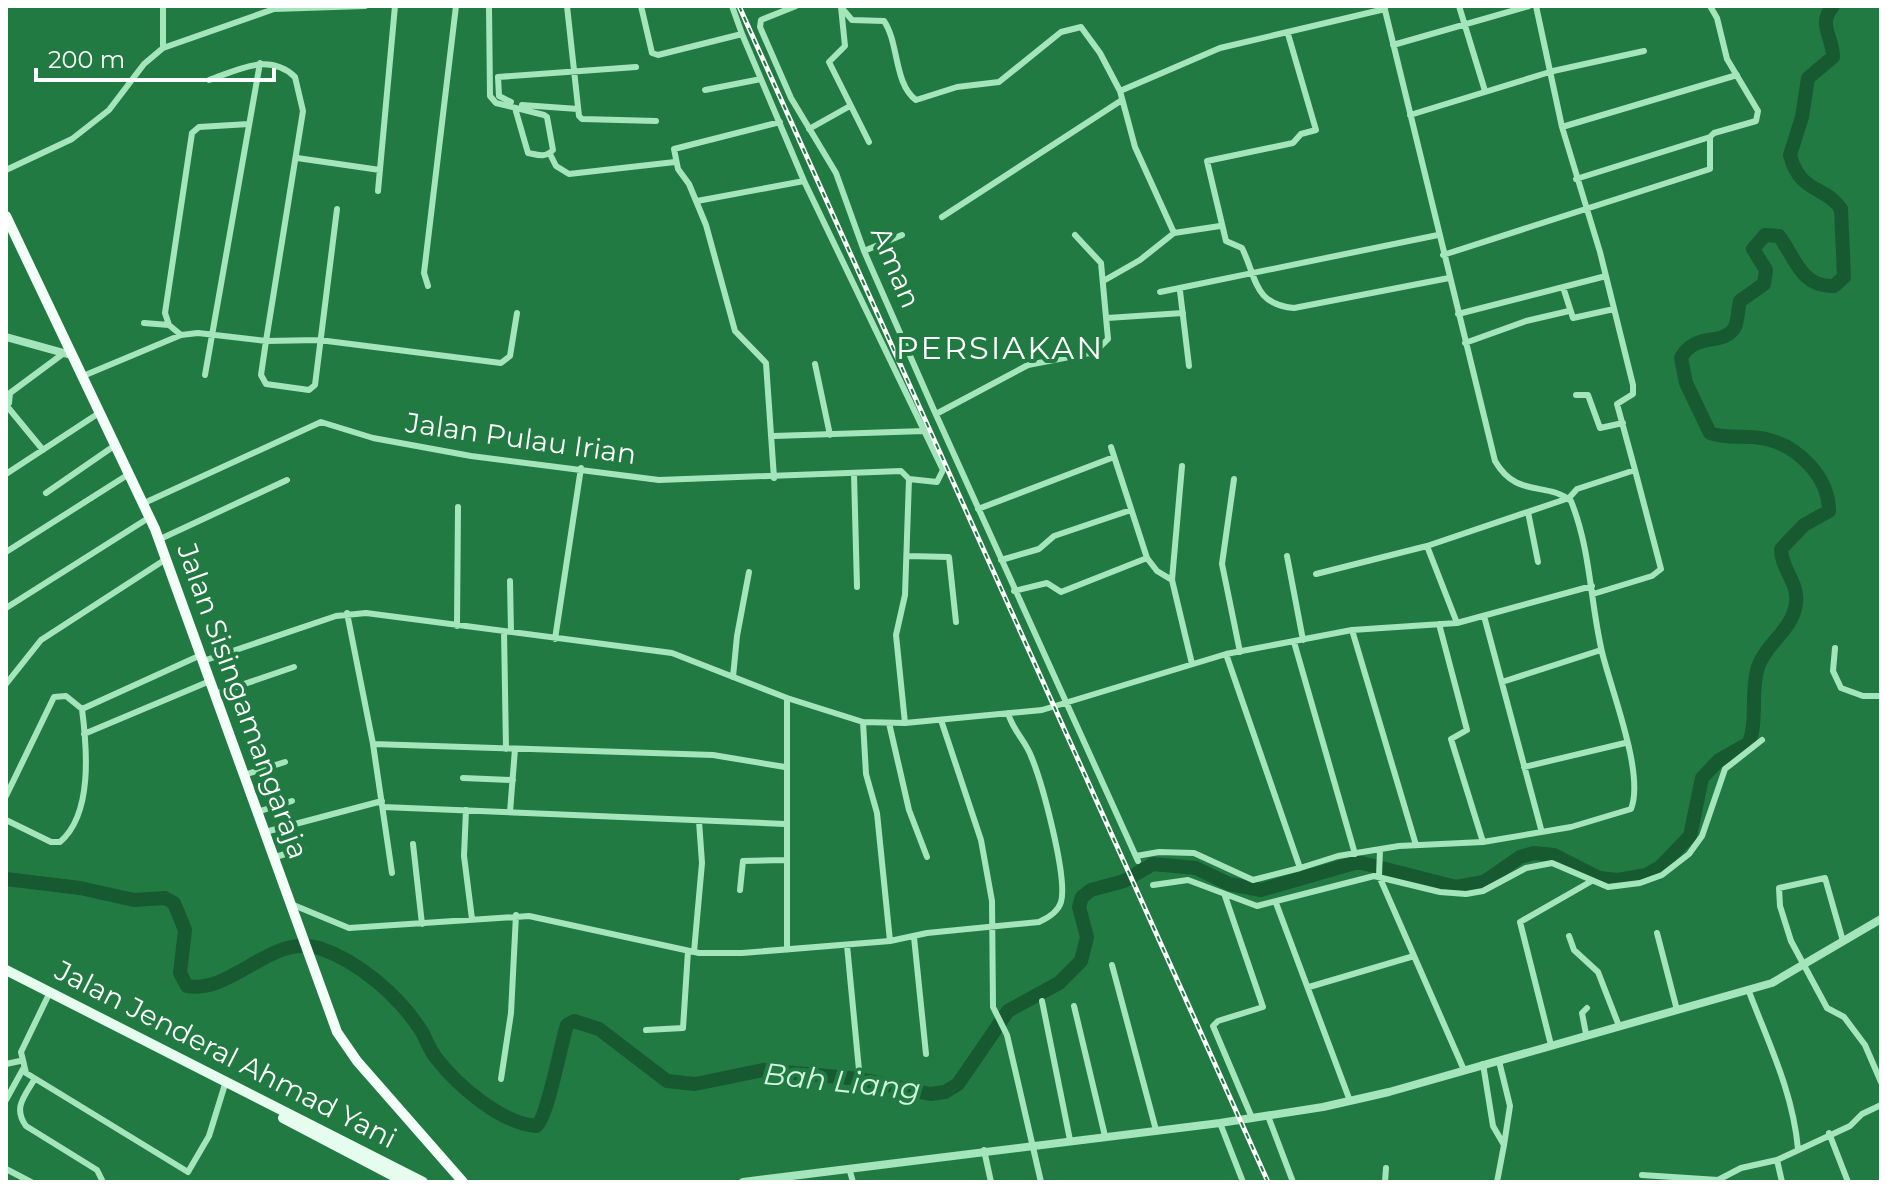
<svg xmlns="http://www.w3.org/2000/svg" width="1887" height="1188" font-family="Montserrat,sans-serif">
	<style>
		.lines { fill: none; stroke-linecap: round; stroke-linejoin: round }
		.river { stroke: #175a31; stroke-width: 14 }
		.minor { stroke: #a5e5bc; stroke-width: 6 }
		.tertiary { stroke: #a5e5bc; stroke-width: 8 }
		.primary { stroke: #e5fcef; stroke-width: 10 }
		.trunk { stroke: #f2fef7; stroke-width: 10 }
		.rail-casing { stroke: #fff; stroke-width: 5 }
		.rail { stroke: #227a43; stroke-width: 2; stroke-dasharray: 6; stroke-linecap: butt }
		.labels { text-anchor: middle; stroke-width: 8; stroke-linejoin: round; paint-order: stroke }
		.street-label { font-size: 28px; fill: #fff; stroke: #227a43 }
		.water-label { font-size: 30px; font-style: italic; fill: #d4f5df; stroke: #227a43 }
		.quarter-label { font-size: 32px; letter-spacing: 2px; fill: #fff; stroke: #227a43 }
	</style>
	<rect width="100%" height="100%" fill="#227a43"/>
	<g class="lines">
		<path class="river" d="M6 879 80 888 134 900 165 898 174 903 185 930 180 973 187 986C233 994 271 933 319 948 359 961 400 997 422 1032 427 1041 430 1051 437 1059 458 1086 501 1123 536 1126 547 1120 561 1043 567 1025L574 1021 599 1029 667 1081 695 1084 763 1070 860 1079 930 1094 945 1092 958 1084 1008 1011 1059 983 1081 961 1087 937 1079 907 1082 897 1091 890 1124 881 1153 864 1196 868 1229 884 1261 890 1358 862 1456 887 1484 882 1520 857 1534 853 1554 855 1599 878 1618 880 1646 875 1660 867 1690 836 1702 778 1719 760 1749 743C1758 719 1750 692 1758 667 1766 643 1793 630 1796 603 1799 583 1781 569 1781 549L1804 525 1829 511C1829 477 1798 446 1766 439 1748 434 1728 440 1710 433L1686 383 1681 358C1695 331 1724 347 1735 327 1738 320 1738 309 1740 301L1764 284 1766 270 1753 249 1765 235 1779 236C1795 257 1801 288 1834 286L1844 277 1841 209C1825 185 1800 194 1790 155L1802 117 1808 78 1833 57C1833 37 1817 24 1833 6"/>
		<path class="minor" d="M163 6V48
			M489 6 490 96 496 103 544 115 547 117 553 150C545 158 538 155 528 153L515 108
			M567 6 579 116 582 119 656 121
			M641 6 652 53 658 55 742 34 732 6
			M796 6 761 20 760 27 791 98 836 173 864 251 933 408 1138 861
			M840 6 852 20 884 21C899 43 894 84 916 100L957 87 999 82 1061 32 1081 27 1100 53 1120 91 1135 147 1174 233
			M1459 6 1485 91
			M841 7 845 46 829 62 869 142
			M742 34 804 181
			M1288 34 1316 130 1301 134 1293 143 1207 161 1226 241 1242 248C1257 278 1253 304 1294 308L1449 278
			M1393 45 1529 6
			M1553 71 1644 51
			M209 80C238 70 269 52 295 77L303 111 266 341 261 375 266 384 309 390 315 385 337 209
			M705 90 761 79
			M1120 91 1220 48 1385 9
			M511 102 499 96 498 77 636 67
			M522 105 578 109
			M1410 115 1553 71
			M1562 127 1737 75
			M809 129 850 106
			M550 154 556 166 569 174 675 162
			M297 158 380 170
			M6 170 72 139 109 110 144 64 163 48 274 9 365 6
			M1576 179 1710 137
			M378 191 395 6
			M697 201 804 181 943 470 937 482 909 479
			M942 217 1122 100
			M864 251 902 235
			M1443 255 1710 169V137L1714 133 1756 121 1758 111 1727 59 1717 18 1710 6
			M1105 280 1140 260 1174 233 1220 226
			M428 286 424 273 456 6
			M1563 287 1573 318 1614 309
			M1180 291 1189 366
			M1160 292 1438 235
			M1458 314 1606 276
			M1107 318 1183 313
			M144 323 169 325
			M181 335 169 325 165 313 192 133 199 127 249 124
			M1465 343 1526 321 1569 311
			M815 364 830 435
			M205 375 260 63
			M83 376 181 335 198 333 266 341 319 340 501 363 510 356 517 313
			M1576 395H1588L1600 428 1623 423
			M9 403 10 393 64 353
			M6 405 43 450
			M936 414 1028 365 1095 352 1108 339 1101 263 1075 235
			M774 436 924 431
			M1111 447 1147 558 1157 571 1172 580
			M1182 466 1172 580 1192 664
			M6 474 99 413
			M854 474 857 587
			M774 478 766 363 735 331 706 225 689 184 678 169 674 149 780 122
			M1234 479 1222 564 1240 652
			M46 493 114 446
			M142 504 321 422 373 438 471 456 659 480 901 471 909 479
			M978 509 1114 457
			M1528 512 1538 562
			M158 540 287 480
			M1427 546 1569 498 1577 489 1635 470 1617 404 1633 394V385L1600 252 1562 127 1536 6
			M6 552 129 474
			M907 556 949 557 956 622
			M1287 556 1303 640
			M1001 560 1039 549 1054 536 1131 510
			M1316 574 1427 546 1457 623
			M510 581 511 632
			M1014 591 1047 583 1061 592 1147 558
			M1593 594 1652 576 1661 569 1635 470
			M6 608 150 517
			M347 613 373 744 392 873
			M1484 616 1541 829
			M1439 624 1467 730 1451 739 1483 842
			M457 626 458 507
			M1352 630 1416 845
			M504 631 506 749
			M555 639 581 468
			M1294 642 1355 854
			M1835 648 1833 671 1841 688 1863 696H1881
			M1226 654 1300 868 1338 856 1399 846 1483 842 1571 827 1631 809C1645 774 1611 690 1602 652 1590 601 1591 551 1571 501 1547 481 1517 499 1495 461L1384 6
			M203 661 336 616 366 613 672 653 787 698 863 722 905 723 1042 710 1226 654 1352 630 1457 623 1592 586
			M733 677 737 636 749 572
			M1502 682 1601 650
			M6 684 41 640 166 559
			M215 694 294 667
			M941 720 981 840 992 901 993 1007 1007 1035 1041 1182
			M863 722 866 774 877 813 890 941
			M889 723 909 810 927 857
			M905 723 896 635 905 595 909 479
			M84 734 210 681
			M373 744 713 755 785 767
			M1524 767 1625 743
			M244 775 285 762
			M463 778 513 780
			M6 796 54 697 66 696 82 709
			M383 807 785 824
			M466 810 464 856 472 919
			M257 812 292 801
			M510 812 515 749
			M6 820 51 842H60C93 814 87 748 82 709L201 655
			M265 832 382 801
			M413 844 422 924
			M1380 850 1379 876 1464 1070
			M1136 856 1159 852 1194 853 1253 880 1300 868
			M275 857 303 849
			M1153 885 1188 880 1257 906 1374 876 1440 892 1466 894 1483 891 1526 868 1552 863 1608 887 1640 883 1662 875 1689 854 1702 836 1725 769 1762 740
			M740 890 743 861 785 860
			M1225 896 1263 1007 1218 1021 1213 1026 1252 1118
			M1276 903 1350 1101
			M291 904 349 928 529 916 699 953H742L890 941 927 933 1039 922C1048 918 1058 912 1061 902 1068 878 1042 782 1031 756 1025 740 1013 731 1008 713
			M1657 933 1677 1010
			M1569 936 1574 950 1598 972 1619 1026
			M914 937 926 1054
			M1843 941 1825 878 1779 888 1780 906 1791 941 1827 1008 1844 1017 1865 1045 1881 1082
			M847 945 859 1070
			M787 950V698
			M694 952 702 863 699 821
			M1112 965 1156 1130
			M1309 987 1414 956
			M1748 989C1768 1042 1793 1092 1798 1149
			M50 992 21 1052 26 1073 188 1172 209 1136 226 1081
			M1042 1001 1070 1140
			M1074 1006 1105 1136
			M646 1030 683 1028 688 951
			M1586 1034 1582 1013 1587 1008
			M1551 1045 1520 922 1590 882
			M1499 1061 1510 1106 1504 1145
			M6 1064 20 1061
			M1483 1064 1493 1126 1504 1145 1497 1182
			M501 1079 511 1013 516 915
			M34 1080C24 1097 13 1108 26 1126L97 1170 103 1182
			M6 1100 23 1069
			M1268 1116 1293 1182
			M1220 1123 1243 1182
			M1829 1133 1848 1182
			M984 1150 991 1182
			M1777 1160 1782 1182
			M849 1168 853 1182
			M6 1169 31 1182
			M1642 1175 1718 1180 1741 1168 1777 1160 1850 1126 1862 1114 1881 1105
			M1385 1182 1386 1168"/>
		<path class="tertiary" d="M6 337 71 355
			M743 1182 1220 1123 1323 1107 1389 1092 1772 983 1881 919"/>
		<path class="primary" d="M6 970 423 1182
			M283 1118 405 1182"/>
		<path class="trunk" d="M6 216 155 529 337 1032 357 1061 463 1182"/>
		<defs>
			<path id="rail" d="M739 6 1268 1182"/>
		</defs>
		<use href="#rail" class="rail-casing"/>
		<use href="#rail" class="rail"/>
	</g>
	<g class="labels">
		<g class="street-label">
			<text transform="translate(896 267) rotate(67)" y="10">Aman</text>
			<text transform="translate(521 438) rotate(8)" y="10">Jalan Pulau Irian</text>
			<text transform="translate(243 701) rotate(70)" y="10">Jalan Sisingamangaraja</text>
			<text transform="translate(226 1054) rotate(27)" y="10">Jalan Jenderal Ahmad Yani</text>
		</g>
		<g class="water-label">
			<text transform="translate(842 1082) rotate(6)" y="10">Bah Liang</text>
		</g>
		<g class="quarter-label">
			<text x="1000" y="359">PERSIAKAN</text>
		</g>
	</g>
	<rect width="1887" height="1188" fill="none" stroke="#ffffff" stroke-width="16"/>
	<path d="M36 68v12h238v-12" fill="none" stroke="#ffffff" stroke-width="4"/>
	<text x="48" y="68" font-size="24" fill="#ffffff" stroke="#227a43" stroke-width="6" paint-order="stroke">200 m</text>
</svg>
